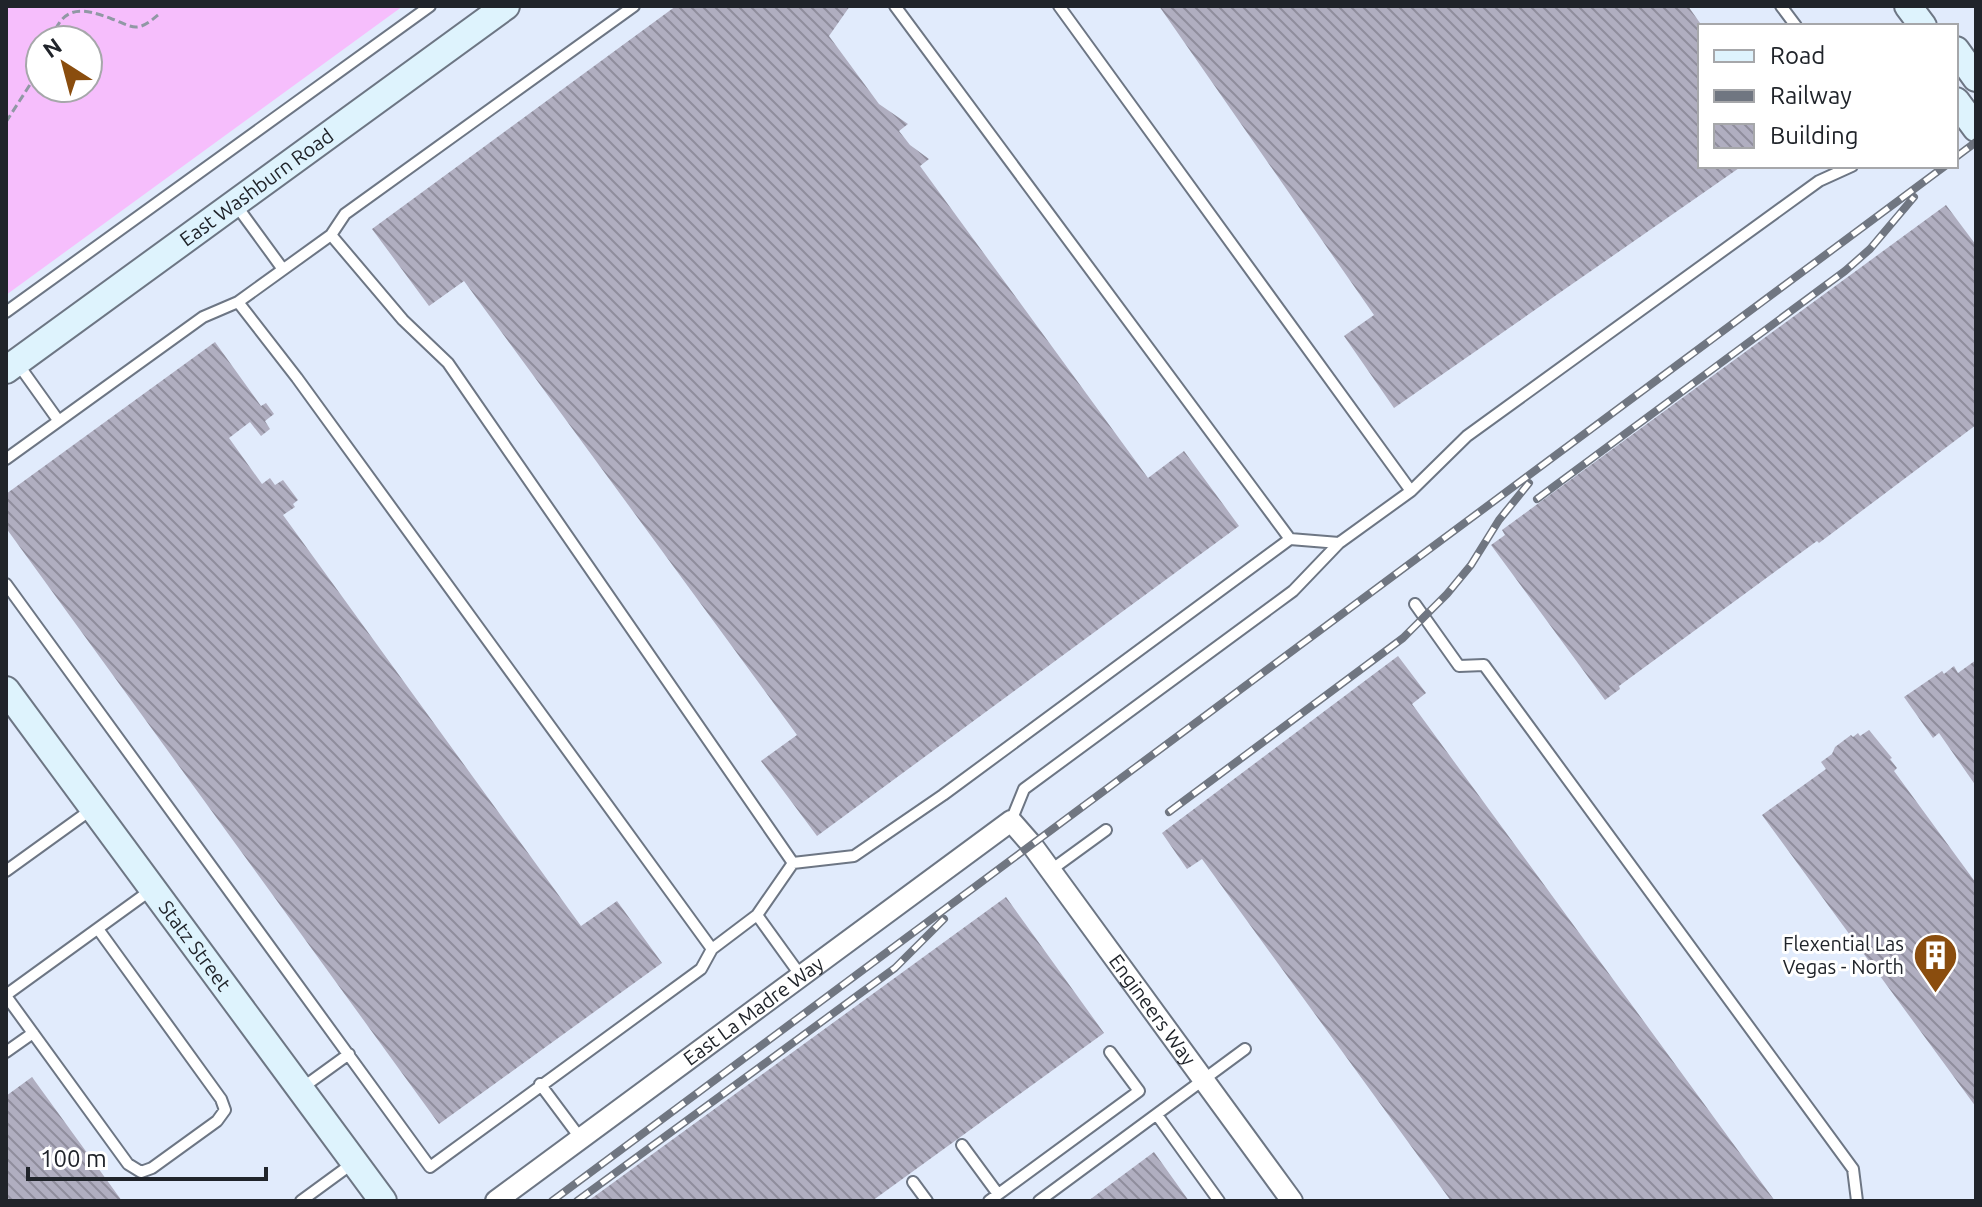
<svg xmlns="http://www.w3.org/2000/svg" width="1982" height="1207" font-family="Ubuntu,sans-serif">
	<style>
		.grass { fill: #f6befc; fill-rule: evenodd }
		.building { fill: url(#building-back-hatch) }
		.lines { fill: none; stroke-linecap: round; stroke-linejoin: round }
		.lane-casing { stroke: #6d7684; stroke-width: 14 }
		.street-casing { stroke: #6d7684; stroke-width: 24 }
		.secondary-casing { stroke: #6d7684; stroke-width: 30 }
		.path { stroke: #9098a4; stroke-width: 3; stroke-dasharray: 8 4; stroke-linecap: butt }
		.lane { stroke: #fff; stroke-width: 10 }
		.street { stroke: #fff; stroke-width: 20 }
		.secondary { stroke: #def3fd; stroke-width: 26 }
		.rail-casing { stroke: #707681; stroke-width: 8 }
		.rail { stroke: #fff; stroke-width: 5; stroke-dasharray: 15; stroke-linecap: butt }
		.labels { text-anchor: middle; stroke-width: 6; stroke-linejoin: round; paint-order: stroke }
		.street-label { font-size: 20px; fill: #20242a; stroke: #fff }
		.poi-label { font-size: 20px; fill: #20242a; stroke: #fff; text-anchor: end }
	</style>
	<defs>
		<pattern id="building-back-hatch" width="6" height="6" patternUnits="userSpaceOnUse" patternTransform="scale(2)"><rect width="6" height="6" fill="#b0aec0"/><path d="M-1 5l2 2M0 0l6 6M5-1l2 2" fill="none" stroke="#8f8d9c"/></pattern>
	</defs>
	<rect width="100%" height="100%" fill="#e1ebfc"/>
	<path class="grass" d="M6 6H403L6 295ZM40 40H88V88H40Z"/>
	<path class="building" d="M676 6H850L829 36 879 104 908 124 899 131 910 145 929 159 920 166 1148 478 1184 451 1239 526 817 836 761 761 797 735 464 281 429 306 372 229Z
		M1159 6H1688L1700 23V166H1742L1394 408 1344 336 1374 315Z
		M1946 205 1976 245V425L1819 543 1817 541 1619 686 1620 689 1605 700 1491 545 1505 535 1502 530Z
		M215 342 261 406 266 403 274 414 265 421 270 429 261 436 250 422 229 438 262 484 270 478 275 485 283 480 298 500 293 504 295 507 283 515 581 926 617 901 662 963 439 1124 6 528V494Z
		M1398 656 1426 693 1412 704 1775 1201H1451L1202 859 1187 869 1162 833Z
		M1976 660V786L1939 733 1933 738 1904 697 1942 671 1944 674 1954 666 1958 673Z
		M1869 730 1892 758 1890 759 1897 768 1894 771 1976 883V1107L1762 815 1826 769 1821 762 1832 754 1835 747 1851 735 1853 737 1858 733 1860 736Z
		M1006 897 1104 1033 872 1201H588Z
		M32 1077 122 1201H6V1096Z
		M1154 1152 1189 1201H1088Z"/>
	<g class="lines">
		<defs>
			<path id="lane" d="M895 6 1290 539
				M1059 6 1411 491
				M1781 6 1796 26
				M236 205 282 268
				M331 235 403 320 448 363 793 863
				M238 302 297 378 712 949
				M6 312 430 6
				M18 364 58 420
				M6 459 203 317 238 302 331 235 345 214 634 6
				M6 584 430 1167 701 969 712 949 757 915 793 863 854 856 943 795 1290 539 1339 543
				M1415 604 1459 666 1484 665 1853 1169 1857 1201
				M1011 821 1024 789 1293 591 1339 543 1411 491 1467 436 1819 181 1852 166
				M1051 870 1106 830
				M6 871 92 809
				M757 915 801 976
				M6 995 151 890
				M6 996 128 1164 141 1172 152 1168 217 1121 225 1110 221 1099 98 929
				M6 1052 33 1033
				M540 1084 581 1139
				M302 1088 349 1054
				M1157 1115 1219 1201
				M962 1145 998 1194
				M913 1182 927 1201
				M301 1201 353 1163
				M989 1201 1139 1091 1110 1052
				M1039 1201 1245 1049"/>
			<g id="street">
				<path id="s1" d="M496 1201 1011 821 1032 845 1292 1201"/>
			</g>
			<g id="secondary">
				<path d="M1908 6 1923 26"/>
				<path d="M1956 50 1976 78"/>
				<path d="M1956 101 1976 128"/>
				<path id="s2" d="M6 370 506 6"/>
				<path id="s3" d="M6 690 383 1201"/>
			</g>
		</defs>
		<use href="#lane" class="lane-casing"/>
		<use href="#street" class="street-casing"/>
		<use href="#secondary" class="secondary-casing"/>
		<path class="path" d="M51 40C63 5 81 7 112 19 119 21 128 27 136 27 144 27 152 20 158 15
			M6 122 40 69"/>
		<use href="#lane" class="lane"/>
		<use href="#street" class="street"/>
		<use href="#secondary" class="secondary"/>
		<defs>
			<path id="rail" d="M1956 157 1976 142
				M1537 499 1845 271 1870 249 1914 197
				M1169 812 1403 638 1447 594 1471 565 1499 520 1529 483
				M552 1201 1945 166
				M577 1201 895 968 944 919"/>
		</defs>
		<use href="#rail" class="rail-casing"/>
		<use href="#rail" class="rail"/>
	</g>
	<defs>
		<symbol id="building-pin" viewBox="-11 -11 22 30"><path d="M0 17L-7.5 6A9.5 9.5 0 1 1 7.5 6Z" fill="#8a4d0e" stroke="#fff"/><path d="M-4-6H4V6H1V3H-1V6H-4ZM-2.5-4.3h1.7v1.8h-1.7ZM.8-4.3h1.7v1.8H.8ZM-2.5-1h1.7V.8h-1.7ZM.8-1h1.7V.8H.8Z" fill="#fff"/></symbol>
	</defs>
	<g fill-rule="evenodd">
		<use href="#building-pin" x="1910" y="930" width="51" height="69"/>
	</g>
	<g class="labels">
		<g class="street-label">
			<text dy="7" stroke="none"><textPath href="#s2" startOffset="310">East Washburn Road</textPath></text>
			<text dy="7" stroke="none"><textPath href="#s3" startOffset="318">Statz Street</textPath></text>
			<text dy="7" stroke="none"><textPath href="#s1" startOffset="876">Engineers Way</textPath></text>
			<text dy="7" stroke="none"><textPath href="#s1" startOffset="320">East La Madre Way</textPath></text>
		</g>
		<g class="poi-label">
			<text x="1904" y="951">Flexential Las<tspan x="1904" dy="23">Vegas - North</tspan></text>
		</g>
	</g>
	<rect width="1982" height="1207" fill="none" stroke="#20242a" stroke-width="16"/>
	<rect x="1698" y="24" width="260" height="144" fill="#ffffff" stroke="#a6a7aa" stroke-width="2"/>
	<rect x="1714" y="50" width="40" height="12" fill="#def3fd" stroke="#a6a7aa" stroke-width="2"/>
	<text x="1770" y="64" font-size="24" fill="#20242a">Road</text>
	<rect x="1714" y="90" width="40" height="12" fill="#707681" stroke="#a6a7aa" stroke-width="2"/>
	<text x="1770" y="104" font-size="24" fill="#20242a">Railway</text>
	<rect x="1714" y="124" width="40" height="24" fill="url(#building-back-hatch)" stroke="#a6a7aa" stroke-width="2"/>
	<text x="1770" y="144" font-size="24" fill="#20242a">Building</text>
	<g transform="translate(64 64) rotate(324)"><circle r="38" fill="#ffffff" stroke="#a6a7aa" stroke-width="2"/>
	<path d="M0-6L14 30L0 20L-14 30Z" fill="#8a4d0e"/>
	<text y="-12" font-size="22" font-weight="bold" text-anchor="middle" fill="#20242a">N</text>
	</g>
	<path d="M28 1167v12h238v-12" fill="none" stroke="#20242a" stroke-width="4"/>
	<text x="40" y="1167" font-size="24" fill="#20242a" stroke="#ffffff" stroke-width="6" paint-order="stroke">100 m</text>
</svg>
